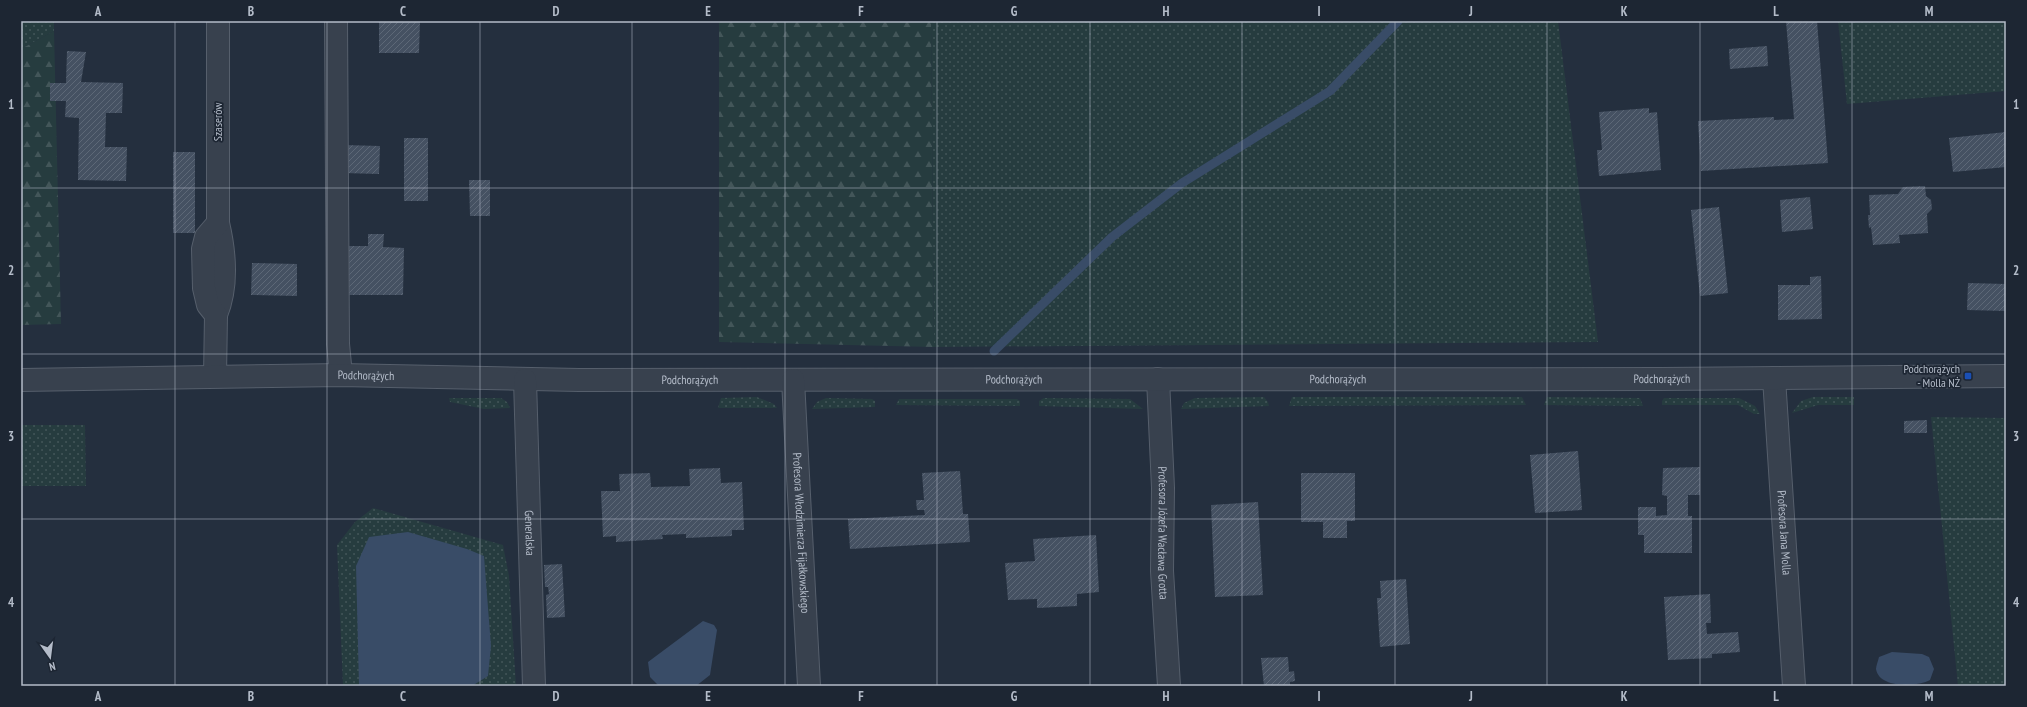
<svg xmlns="http://www.w3.org/2000/svg" width="2027" height="707" font-family="'PT Sans Narrow',sans-serif">
	<style>
		.grass { fill: url(#grass-dots) }
		.forest { fill: url(#forest-firs) }
		.water { fill: #394c67 }
		.lines { fill: none; stroke-linecap: round; stroke-linejoin: round }
		.stream { stroke: #394c67; stroke-width: 9 }
		.building { fill: url(#building-hatch) }
		.minor-casing { stroke: #565f6c; stroke-width: 24 }
		.minor { stroke: #38414e; stroke-width: 22 }
		.grid { fill: none; stroke: #b4bcc9; stroke-width: 1; stroke-opacity: 0.55 }
		.transit-dot { fill: #1a4fb4; stroke: #1d2633; stroke-width: 1.5 }
		.labels { text-anchor: middle; stroke-width: 3.5; stroke-linejoin: round; paint-order: stroke }
		.street-label { font-size: 12px; fill: #b4bcc9; stroke: #1d2633 }
		.poi-label { font-size: 12px; fill: #b4bcc9; stroke: #1d2633; text-anchor: end }
		.neatline { fill: none; stroke: #b4bcc9; stroke-width: 1.5 }
		.grid-label { font-size: 13px; text-anchor: middle; font-weight: bold; fill: #b4bcc9 }
	</style>
	<defs>
		<pattern id="grass-dots" width="8" height="8" patternUnits="userSpaceOnUse"><rect width="8" height="8" fill="#263c3f"/><path d="M2 2h.1M6 6h.1" fill="none" stroke="#435659" stroke-width="1.8" stroke-linecap="round"/></pattern>
		<pattern id="forest-firs" width="22" height="20" patternUnits="userSpaceOnUse"><rect width="22" height="20" fill="#263c3f"/><path d="M5 1l3.5 6h-7zM16 11l3.5 6h-7z" fill="#435659"/></pattern>
		<pattern id="building-hatch" width="6" height="6" patternUnits="userSpaceOnUse"><rect width="6" height="6" fill="#455162"/><path d="M-1 1l2-2M0 6l6-6M5 7l2-2" fill="none" stroke="#5d6877"/></pattern>
	</defs>
	<rect width="100%" height="100%" fill="#242f3e"/>
	<path class="grass" d="M21 21H54V31L21 49Z
		M931 21H1558L1598 342 934 347Z
		M1838 21H2006V91L1847 104Z
		M757 397 774 404 777 408H718L721 398Z
		M1264 397 1268 402 1269 406 1181 409 1184 403 1195 398Z
		M1292 397H1522L1526 405 1289 406Z
		M1547 397 1640 398 1643 406 1544 405Z
		M1813 397H1854V405H1818L1792 413 1801 401Z
		M449 398H501L507 402 510 408 484 409 450 402Z
		M826 398 872 399 875 401V407L812 409 817 402Z
		M1044 398 1130 399 1143 409 1039 406V401Z
		M1664 398H1739L1755 406 1760 414H1754L1738 405H1662V401Z
		M899 399H1017L1020 401V406L896 405Z
		M1931 417 2006 418V686H1958Z
		M21 425H85L86 486H21Z
		M373 508 503 545 509 576 516 686H343L337 545 355 522Z"/>
	<path class="forest" d="M719 21H931L934 347 719 342Z
		M54 31 61 324 21 325V49Z"/>
	<path class="water" d="M408 532 467 549 484 556 491 646 488 676 472 686H359L356 566 369 537Z
		M703 621 714 625 717 630 710 675 696 686H659L650 677 648 662Z
		M1892 652 1922 654 1929 657 1934 669 1930 680C1918 687 1879 689 1876 669 1876 666 1878 661 1879 657Z"/>
	<g class="lines">
		<path class="stream" d="M994 351 1112 237 1182 183 1330 91 1398 21"/>
	</g>
	<path class="building" d="M379 21H420L419 53H379Z
		M1786 21H1817L1828 163 1701 171 1698 121 1774 117V120L1794 119Z
		M1767 46 1768 66 1730 69 1729 49Z
		M67 51 86 52 81 82 123 83 122 113H106L105 147H127L126 181 78 180 79 118 65 117 66 101H50V83H66Z
		M1649 108V113L1657 112 1661 170 1599 176 1597 150H1602L1599 112Z
		M2006 132V167L1953 172 1949 138Z
		M404 138H428V201H404Z
		M344 145 380 146 379 174 343 173Z
		M173 152H195V233H173Z
		M469 180H490V216H470Z
		M1925 186 1926 196 1931 200 1932 209 1927 214 1928 233 1899 235 1900 243 1873 245 1871 227 1869 228 1868 215H1870L1869 195 1898 194 1903 187Z
		M1810 197 1813 229 1782 232 1780 200Z
		M1719 207 1728 293 1700 296 1691 210Z
		M368 234H384L383 247 404 248 403 295H347L348 246H368Z
		M252 263 297 264V296L251 295Z
		M1821 276 1822 319 1778 320V285H1810V277Z
		M1968 283 2006 284V311L1967 310Z
		M1927 420V433H1904V421Z
		M1578 451 1582 510 1535 513 1530 455Z
		M1700 467V495H1688V516H1692V553H1644V535H1638V507H1656V516L1667 515V496L1662 495 1663 468Z
		M720 468 721 483 742 482 744 530H732V536L686 538V534L662 535 663 539 616 542V536L603 537 601 491H620L619 474 650 473 651 487 690 486 689 469Z
		M960 471 963 514H968L970 542 850 549 848 519 925 515 924 510H917L916 500H924L922 473Z
		M1301 473H1355V521H1347V538H1323V522H1301Z
		M1258 502 1263 595 1215 597 1211 505Z
		M1096 535 1099 592 1077 594V606L1037 608V599L1008 600 1005 563 1035 561 1033 539Z
		M562 564 565 617 547 618 546 595 549 594 548 587H545L544 565Z
		M1406 579 1410 644 1380 647 1377 598H1381L1380 581Z
		M1710 594 1711 623H1706L1707 634 1738 632 1740 652 1712 654V658L1668 660 1664 597Z
		M1288 657 1289 672 1294 671 1295 681 1290 682V686H1264L1261 658Z"/>
	<g class="lines">
		<defs>
			<g id="minor">
				<path d="M336 21 338 344 341 375"/>
				<path d="M216 315C228 286 225 253 218 223"/>
				<path d="M215 376 216 315 208 305 204 288 203 249 206 237 218 223V21"/>
				<path id="s1" d="M1774 378 1794 686"/>
				<path id="s2" d="M1158 379 1163 488 1162 571 1169 686"/>
				<path id="s3" d="M21 380 341 375 579 380 1662 379 2006 376"/>
				<path id="s4" d="M525 380 534 686"/>
				<path id="s5" d="M793 380 809 686"/>
			</g>
		</defs>
		<use href="#minor" class="minor-casing"/>
		<use href="#minor" class="minor"/>
	</g>
	<path class="grid" d="M175 21V686M327 21V686M480 21V686M632 21V686M785 21V686M937 21V686M1090 21V686M1242 21V686M1395 21V686M1547 21V686M1700 21V686M1852 21V686M21 188H2006M21 354H2006M21 519H2006"/>
	<rect class="transit-dot" x="1964" y="372" width="8" height="8" rx="2"/>
	<g class="labels">
		<g class="street-label">
			<text transform="translate(218 122) rotate(-90)" y="4">Szaserów</text>
			<text dy="4" stroke="none"><textPath href="#s3" startOffset="345">Podchorążych</textPath></text>
			<text dy="4" stroke="none"><textPath href="#s3" startOffset="1317">Podchorążych</textPath></text>
			<text dy="4" stroke="none"><textPath href="#s3" startOffset="1641">Podchorążych</textPath></text>
			<text dy="4" stroke="none"><textPath href="#s3" startOffset="669">Podchorążych</textPath></text>
			<text dy="4" stroke="none"><textPath href="#s3" startOffset="993">Podchorążych</textPath></text>
			<text dy="4" stroke="none"><textPath href="#s2" startOffset="154">Profesora Józefa Wacława Grotta</textPath></text>
			<text dy="4" stroke="none"><textPath href="#s1" startOffset="155">Profesora Jana Molla</textPath></text>
			<text dy="4" stroke="none"><textPath href="#s4" startOffset="153">Generalska</textPath></text>
			<text dy="4" stroke="none"><textPath href="#s5" startOffset="153">Profesora Włodzimierza Fijałkowskiego</textPath></text>
		</g>
		<g class="poi-label">
			<text x="1960" y="373">Podchorążych<tspan x="1960" dy="14">- Molla NŻ</tspan></text>
		</g>
	</g>
	<rect width="2027" height="707" fill="none" stroke="#1d2633" stroke-width="44"/>
	<g transform="translate(50 657) rotate(166)" stroke="#1d2633" stroke-width="3" paint-order="stroke">
	<path d="M0-3L7 15L0 10L-7 15Z" fill="#b4bcc9"/>
	<text y="-6" font-size="11" font-weight="bold" text-anchor="middle" fill="#b4bcc9">N</text>
	</g>
	<rect x="22" y="22" width="1983" height="663" class="neatline"/>
	<g class="grid-label">
		<text x="98" y="16">A</text>
		<text x="251" y="16">B</text>
		<text x="403" y="16">C</text>
		<text x="556" y="16">D</text>
		<text x="708" y="16">E</text>
		<text x="861" y="16">F</text>
		<text x="1014" y="16">G</text>
		<text x="1166" y="16">H</text>
		<text x="1319" y="16">I</text>
		<text x="1471" y="16">J</text>
		<text x="1624" y="16">K</text>
		<text x="1776" y="16">L</text>
		<text x="1929" y="16">M</text>
		<text x="11" y="109">1</text>
		<text x="2016" y="109">1</text>
		<text x="11" y="275">2</text>
		<text x="2016" y="275">2</text>
		<text x="11" y="441">3</text>
		<text x="2016" y="441">3</text>
		<text x="11" y="607">4</text>
		<text x="2016" y="607">4</text>
		<text x="98" y="701">A</text>
		<text x="251" y="701">B</text>
		<text x="403" y="701">C</text>
		<text x="556" y="701">D</text>
		<text x="708" y="701">E</text>
		<text x="861" y="701">F</text>
		<text x="1014" y="701">G</text>
		<text x="1166" y="701">H</text>
		<text x="1319" y="701">I</text>
		<text x="1471" y="701">J</text>
		<text x="1624" y="701">K</text>
		<text x="1776" y="701">L</text>
		<text x="1929" y="701">M</text>
	</g>
</svg>
